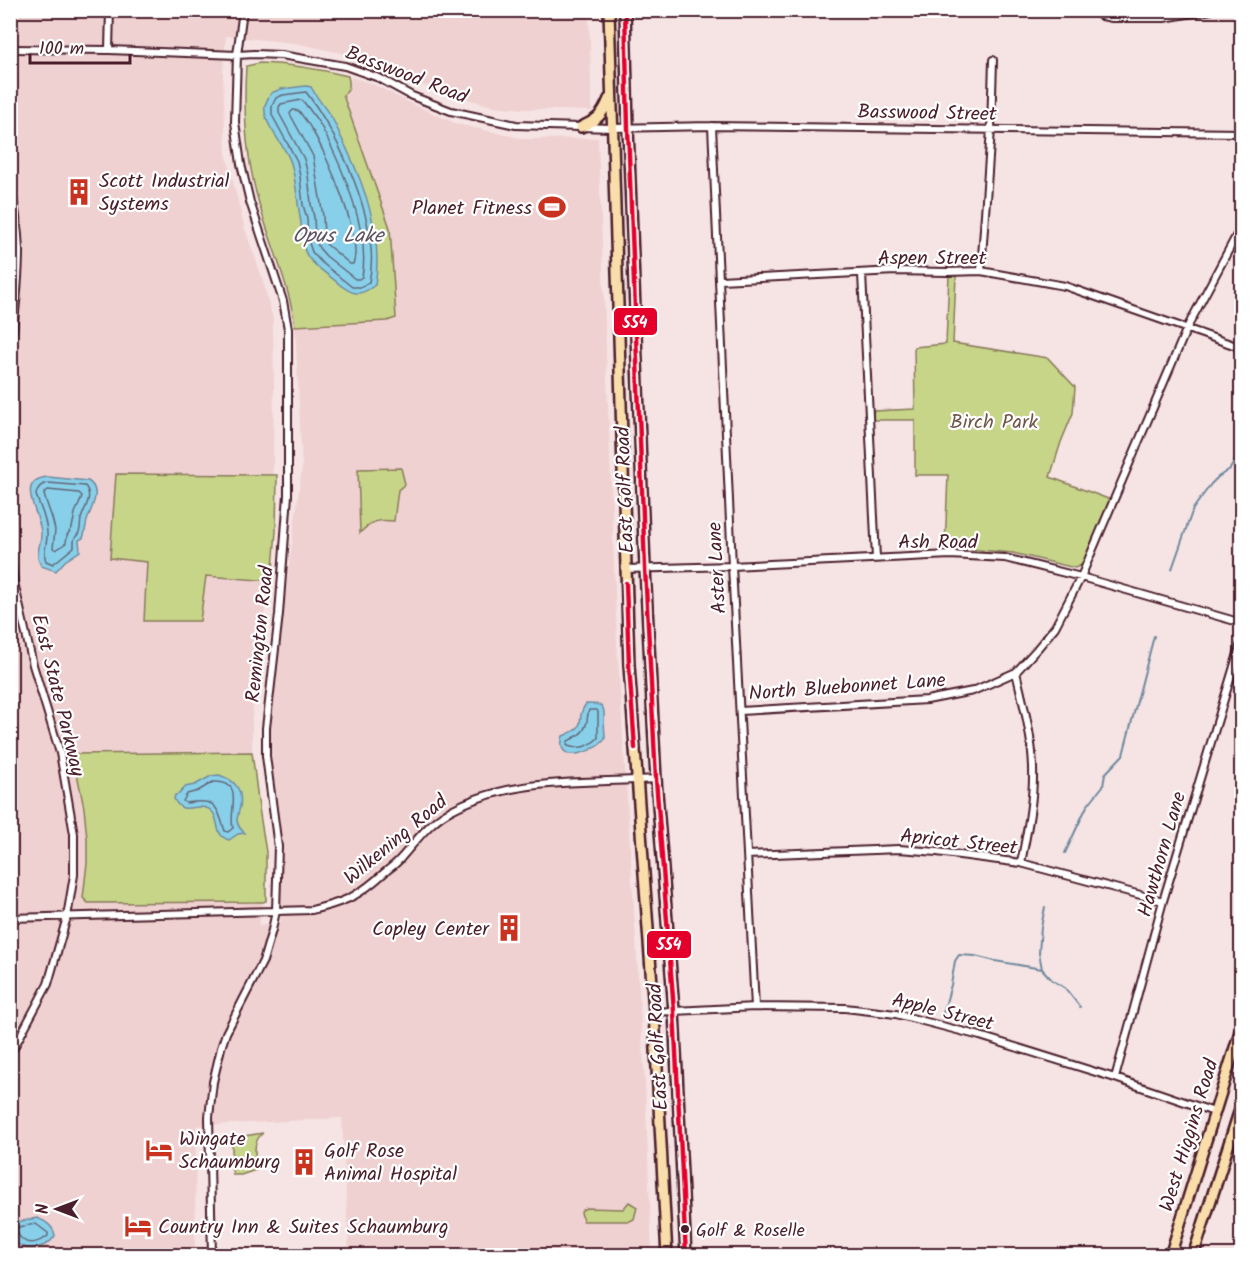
<svg xmlns="http://www.w3.org/2000/svg" width="1252" height="1266" font-family="Kalam,sans-serif">
	<style>
		.built { fill: #f0d1d1 }
		.green { fill: #c7d589; stroke: #887a5a; stroke-width: 1.5 }
		.water { fill: #88d0ea; stroke: #6f899e; stroke-width: 1.5 }
		.lines { fill: none; stroke-linecap: round; stroke-linejoin: round }
		.shore { stroke: #636677; stroke-width: 1.5 }
		.stream { stroke: #6f899e; stroke-width: 2 }
		.street-casing { stroke: #4a1f2b; stroke-width: 10 }
		.primary-casing { stroke: #4a1f2b; stroke-width: 14 }
		.street { stroke: #fff; stroke-width: 6 }
		.primary { stroke: #f9deab; stroke-width: 9 }
		.bus-1-casing { stroke: #fff; stroke-width: 9 }
		.bus-1 { stroke: #e4002b; stroke-width: 4.5 }
		.bus-dot { fill: #4a1f2b; stroke: #fff; stroke-width: 2 }
		.labels { text-anchor: middle; stroke-width: 4.5; stroke-linejoin: round; paint-order: stroke }
		.bus-label { font-size: 18px; fill: #4a1f2b; stroke: #fff; text-anchor: start }
		.street-label { font-size: 20px; fill: #4a1f2b; stroke: #fff }
		.poi-label { font-size: 20px; fill: #4a1f2b; stroke: #fff; text-anchor: start }
		.park-label { font-size: 20px; fill: #705647; stroke: #fff }
		.water-label { font-size: 21px; font-style: italic; fill: #5d5464; stroke: #fff }
		.line-badge { stroke: #fff; stroke-width: 2 }
		.badge-label { font-size: 16px; text-anchor: middle; font-weight: bold; fill: #fff }
	</style>
	<rect width="100%" height="100%" fill="#f6e4e4"/>
	<filter id="ink" filterUnits="userSpaceOnUse"><feTurbulence type="fractalNoise" baseFrequency=".0167" numOctaves="2"/><feDisplacementMap in="SourceGraphic" scale="12" xChannelSelector="R" yChannelSelector="G"/><feConvolveMatrix kernelMatrix="1 2 1 2 8 2 1 2 1" color-interpolation-filters="sRGB"/></filter>
	<g filter="url(#ink)">
		<path class="built" d="M10 11H589L592 111 523 109 492 106 439 91 413 82 394 71 341 53 295 43 226 36 223 72 226 153 245 229 261 274 273 319 274 385 273 467 268 584 252 718V752L259 808 266 852V896L263 902 259 926 281 922V846L270 745 271 704 302 467 295 326 387 321 396 318 390 228 342 95 350 84 351 77 371 83 408 102 457 124 525 139 598 138 617 641 645 1083 652 1255H349L342 1118 196 1126 195 1255H11Z"/>
		<path class="green" d="M260 63C290 64 319 69 348 76 350 84 350 90 343 95L390 228 396 318 387 321 295 326C289 285 272 247 260 207 246 161 243 114 246 66Z
			M949 275 956 276 953 343 1048 358 1075 387 1073 413 1061 442 1050 477 1111 500 1084 564 1075 568 1013 553 945 547 948 475H915V420H873V411L915 409 914 347 946 344Z
			M401 468 405 484 398 490 394 521C378 519 371 521 360 533L358 469Z
			M116 474 277 475 276 531 272 581 206 576 200 621H144L147 562 110 558Z
			M252 752 259 808 266 852V901L263 902 88 903 83 898 87 863V839L84 808 73 754Z
			M263 1133C251 1142 256 1157 256 1170L241 1175H233L232 1170V1138Z
			M629 1202 637 1207 634 1219 630 1221H583L581 1212 582 1210 586 1208 623 1209Z"/>
		<path class="water" d="M306 86 311 87C317 98 325 108 332 118 337 127 341 138 346 147 366 189 383 238 375 285 359 297 353 295 339 284 329 275 316 268 308 257 300 245 303 230 300 217 297 199 296 180 291 163 286 145 262 125 265 106 266 101 269 97 271 93L281 89Z
			M48 477 88 481C102 490 92 506 88 518 85 525 86 532 83 538L79 540 80 551 65 561 56 571 41 566C40 563 38 560 38 557 37 549 42 541 41 533 41 515 13 480 48 477Z
			M586 704C601 704 605 703 604 719 604 726 605 732 605 739 594 753 554 766 563 736 591 725 573 721 586 704Z
			M219 775C235 780 243 789 240 807 239 811 237 816 237 821 238 826 241 830 245 833L238 834 229 840C212 835 222 818 209 809 195 801 184 818 174 799L175 795 179 794 185 787 195 785 211 776Z
			M37 1218C45 1221 54 1227 55 1236 44 1252 17 1254 10 1233 10 1230 11 1226 11 1223Z"/>
		<g class="lines">
			<path class="shore" d="M306 92C339 135 382 227 369 282L361 287H352L321 262 312 252 308 240 307 218 303 205 300 176 297 161 272 115V106L276 98 283 95Z
				M301 100 303 101C310 110 317 119 322 128 342 166 371 234 362 277L359 279H355L326 256 319 248 315 238 314 217 311 204 308 175 304 159 279 113V107L281 104Z
				M293 110 299 111C303 117 308 123 312 130 326 153 364 240 353 264H350L326 244 324 237 323 216 313 156 290 114 291 112Z
				M48 483 85 486C94 497 84 508 81 519 80 523 81 530 78 534 74 540 74 536 74 547L53 564 46 561C42 552 48 543 47 533 47 520 40 507 36 495 37 488 40 484 48 483Z
				M48 490 79 493 82 496 80 502 75 513 72 528 67 535 66 543 56 550 53 548 55 530 52 518 44 495 45 492Z
				M593 710H597L598 712V738C590 746 579 750 568 746L567 744 568 741C576 737 583 734 586 725 588 719 587 715 589 710Z
				M213 782C246 780 228 810 233 828L228 832 225 831C216 805 217 798 186 803L183 801 187 794 198 791Z
				M36 1224 48 1233V1236C42 1241 30 1246 23 1240 20 1238 18 1234 16 1231L18 1227Z"/>
			<path class="stream" d="M1172 569 1193 509 1211 484 1218 477 1230 469 1242 448
				M1065 853 1087 806 1103 786 1105 774 1123 755 1154 636
				M1042 969 1039 953 1041 927 1045 907
				M1042 969 1052 980 1065 988 1080 1007
				M942 1017 951 985 955 961 959 955 975 956 995 961 1042 969"/>
			<defs>
				<path id="street" d="M1090 10 1102 16 1112 18H1164L1211 10
					M1238 10 1242 11
					M10 49 109 50 237 55 254 54 281 55 345 66 379 78 412 96 451 111 516 125 612 128 712 126 1242 133
					M109 50 110 10
					M712 126 732 566 755 1007
					M10 182C15 205 18 227 19 251 19 286 14 322 10 357
					M981 271 991 129 993 60
					M862 274 876 558
					M720 280 895 271 947 272 981 271 1065 286 1242 348
					M10 548 14 582 33 665 60 753 74 834V875L67 917 48 984 10 1055
					M626 569 732 566 950 555 1005 558 1081 577 1242 623
					M1016 672C1023 703 1032 735 1033 767 1034 800 1027 832 1021 863
					M740 711 927 700 973 691 1016 672 1037 649 1055 627 1081 577 1187 328 1242 225
					M747 855 899 849 937 852 1021 863 1163 901
					M10 918 312 910C327 906 342 903 355 895 366 889 375 881 384 873 390 868 396 864 401 858 415 842 428 824 446 813 509 776 586 784 656 779
					M654 1012 755 1007 845 1008 896 1014 980 1036 1115 1078 1214 1112
					M1115 1078 1163 901 1242 640
					M212 1256 209 1117 213 1082 221 1048 226 1033 263 961 272 930 276 911 278 847 266 756V728L279 614 288 495V329L283 301 250 202 241 164 235 122 237 55 243 10"/>
				<path id="primary" d="M609 10 629 665 654 1012 667 1256
					M625 10 628 128 645 568 656 779 674 1011 686 1256
					M581 127C597 120 602 116 609 99
					M1170 1256 1242 1025
					M1193 1256 1242 1103"/>
			</defs>
			<use href="#street" class="street-casing"/>
			<use href="#primary" class="primary-casing"/>
			<use href="#street" class="street"/>
			<use href="#primary" class="primary"/>
			<defs>
				<path id="bus-1" d="M625 10 628 128 645 568 656 779 674 1011 686 1256
					M626 583 629 665 635 748"/>
			</defs>
			<use href="#bus-1" class="bus-1-casing"/>
			<use href="#bus-1" class="bus-1"/>
		</g>
	</g>
	<defs>
		<symbol id="building-bare" viewBox="-9 -9 18 18"><path d="M-4-6H4V6H1V3H-1V6H-4ZM-2.5-4.3h1.7v1.8h-1.7ZM.8-4.3h1.7v1.8H.8ZM-2.5-1h1.7V.8h-1.7ZM.8-1h1.7V.8H.8Z" fill="#c8321e" stroke="#fff" stroke-width="2.5" paint-order="stroke"/></symbol>
		<symbol id="stadium-bare" viewBox="-9 -9 18 18"><path d="M0-5a6.5 5 0 1 0 0 10a6.5 5 0 1 0 0-10ZM-3.5-1.8h7v3.6h-7Z" fill="#c8321e" stroke="#fff" stroke-width="2.5" paint-order="stroke"/></symbol>
		<symbol id="hotel-bare" viewBox="-9 -9 18 18"><path d="M-6-4.5h1.5V1H6V5H4.5V3h-9V5H-6ZM-4 0a1.8 1.8 0 1 1 3.6 0ZM.5 0V-2.5h3Q6-2.5 6 0Z" fill="#c8321e" stroke="#fff" stroke-width="2.5" paint-order="stroke"/></symbol>
	</defs>
	<g fill-rule="evenodd">
		<use href="#building-bare" x="60" y="173" width="38" height="38"/>
		<use href="#stadium-bare" x="533" y="188" width="38" height="38"/>
		<use href="#building-bare" x="490" y="909" width="38" height="38"/>
		<use href="#hotel-bare" x="140" y="1131" width="38" height="38"/>
		<use href="#building-bare" x="285" y="1143" width="38" height="38"/>
		<use href="#hotel-bare" x="119" y="1207" width="38" height="38"/>
	</g>
	<circle class="bus-dot" cx="685" cy="1229" r="5"/>
	<g class="labels">
		<g class="bus-label">
			<text x="696" y="1236">Golf &amp; Roselle</text>
		</g>
		<g class="street-label">
			<text transform="translate(407 74) rotate(21)" y="7">Basswood Road</text>
			<text transform="translate(927 112) rotate(1)" y="7">Basswood Street</text>
			<text x="932" y="264">Aspen Street</text>
			<text transform="translate(624 490) rotate(-92)" y="7">East Golf Road</text>
			<text x="938" y="548">Ash Road</text>
			<text transform="translate(716 568) rotate(-93)" y="7">Aster Lane</text>
			<text transform="translate(259 634) rotate(-84)" y="7">Remington Road</text>
			<text transform="translate(847 686) rotate(-4)" y="7">North Bluebonnet Lane</text>
			<text transform="translate(59 695) rotate(76)" y="7">East State Parkway</text>
			<text transform="translate(395 839) rotate(-40)" y="7">Wilkening Road</text>
			<text transform="translate(959 841) rotate(6)" y="7">Apricot Street</text>
			<text transform="translate(1161 854) rotate(-74)" y="7">Hawthorn Lane</text>
			<text transform="translate(943 1011) rotate(14)" y="7">Apple Street</text>
			<text transform="translate(657 1047) rotate(-93)" y="7">East Golf Road</text>
			<text transform="translate(1188 1135) rotate(-73)" y="7">West Higgins Road</text>
		</g>
		<g class="poi-label">
			<text x="99" y="187">Scott Industrial<tspan x="99" dy="23">Systems</tspan></text>
			<text x="532" y="214" text-anchor="end">Planet Fitness</text>
			<text x="489" y="935" text-anchor="end">Copley Center</text>
			<text x="179" y="1145">Wingate<tspan x="179" dy="23">Schaumburg</tspan></text>
			<text x="324" y="1157">Golf Rose<tspan x="324" dy="23">Animal Hospital</tspan></text>
			<text x="158" y="1233">Country Inn &amp; Suites Schaumburg</text>
		</g>
		<g class="park-label">
			<text x="994" y="428">Birch Park</text>
		</g>
		<g class="water-label">
			<text x="338" y="242">Opus Lake</text>
		</g>
	</g>
	<g class="line-badge">
		<rect x="613" y="307" width="45" height="29" rx="6" fill="#e4002b"/>
		<rect x="646" y="930" width="46" height="29" rx="6" fill="#e4002b"/>
	</g>
	<g class="badge-label">
		<text x="635" y="328">554</text>
		<text x="669" y="950">554</text>
	</g>
	<rect width="1252" height="1266" fill="none" stroke="#fff" stroke-width="36"/>
	<rect x="18" y="18" width="1216" height="1230" fill="none" stroke="#4a1f2b" stroke-width="2" filter="url(#ink)"/>
	<g transform="translate(57 1209) rotate(270)" stroke="#ffffff" stroke-width="4.5" paint-order="stroke">
	<path d="M0-4.5L10 22L0 15L-10 22Z" fill="#4a1f2b"/>
	<text y="-9" font-size="16" font-weight="bold" text-anchor="middle" fill="#4a1f2b">N</text>
	</g>
	<path d="M30 54v9h100v-9" fill="none" stroke="#4a1f2b" stroke-width="3"/>
	<text x="39" y="54" font-size="18" fill="#4a1f2b" stroke="#ffffff" stroke-width="4.5" paint-order="stroke">100 m</text>
</svg>
